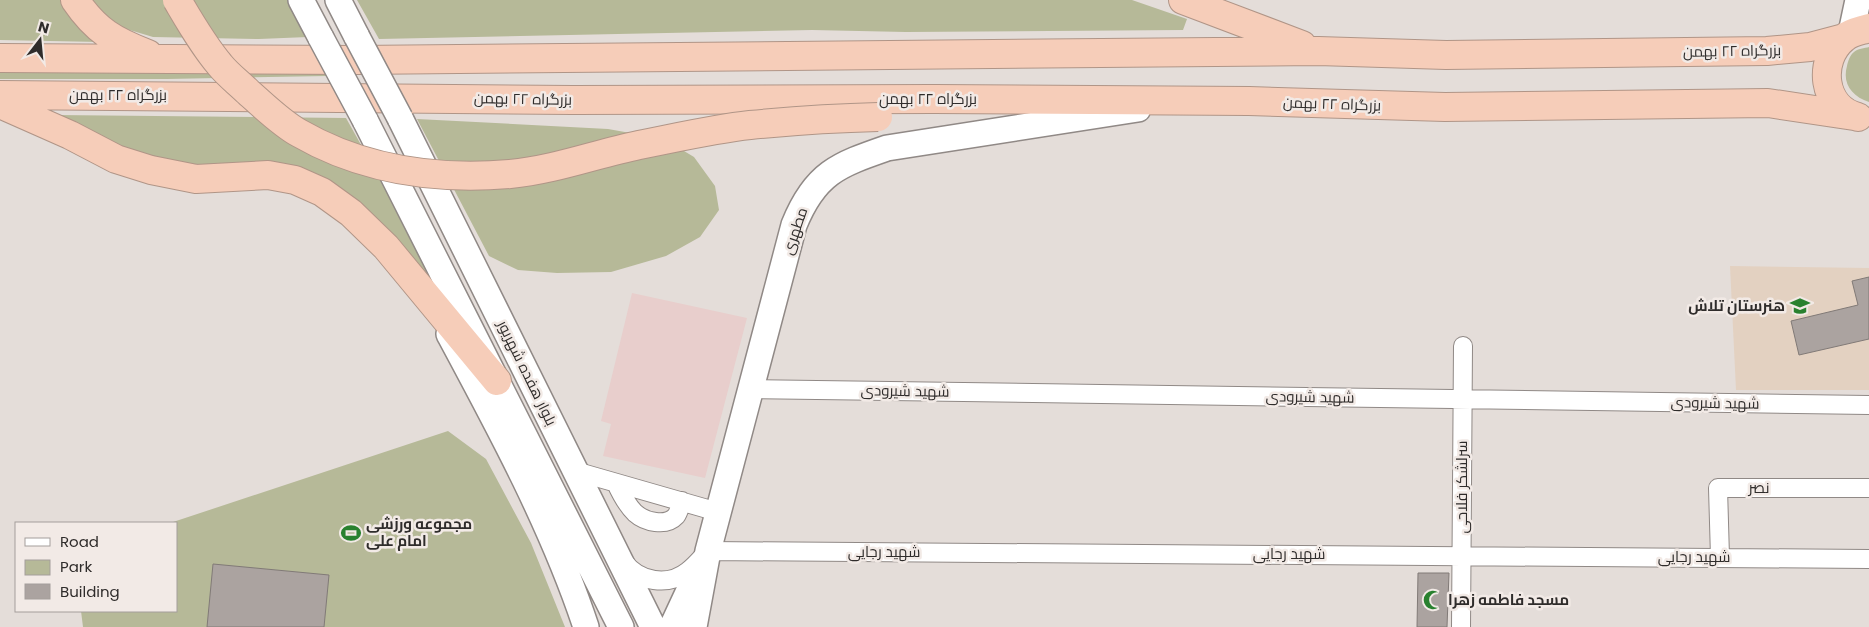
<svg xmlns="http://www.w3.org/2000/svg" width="1869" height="627" font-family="Poppins,Cairo,sans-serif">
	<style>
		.commercial { fill: #e8cecc }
		.education { fill: #e3d1c1 }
		.green { fill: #b6b998 }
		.building { fill: #aba3a0; stroke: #817a77 }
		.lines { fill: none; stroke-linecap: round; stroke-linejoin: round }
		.street-casing { stroke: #908986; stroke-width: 20 }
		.secondary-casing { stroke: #908986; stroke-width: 28 }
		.highway-casing { stroke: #b09587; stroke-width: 30 }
		.street { stroke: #fff; stroke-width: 18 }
		.secondary { stroke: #fff; stroke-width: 25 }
		.highway { stroke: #f6cdb9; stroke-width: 28 }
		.secondary-bridge-casing { stroke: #908986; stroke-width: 28; stroke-linecap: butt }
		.highway-bridge-casing { stroke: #b09587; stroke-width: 30; stroke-linecap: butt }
		.secondary-bridge { stroke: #fff; stroke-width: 25 }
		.highway-bridge { stroke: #f6cdb9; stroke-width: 28 }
		.labels { text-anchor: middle; stroke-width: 5; stroke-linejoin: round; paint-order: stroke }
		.street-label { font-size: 15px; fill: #2f2c2b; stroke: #f2eae6 }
		.poi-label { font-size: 15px; font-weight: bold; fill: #2f2c2b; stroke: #f2eae6; text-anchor: start }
	</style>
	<rect width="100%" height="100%" fill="#e4ddd9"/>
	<path class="commercial" d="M632 293 747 318 705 478 603 456 611 424 601 421Z"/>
	<path class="education" d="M1730 266 1869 268V390H1736Z"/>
	<path class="green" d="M0 0H61L65 7 100 42 0 40Z
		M91 0H287L308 37 259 39 153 37 113 25Z
		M357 0H1132L1187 19 1183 30 906 32 812 30 379 39Z
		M1869 47V102C1852 96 1842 84 1847 66 1848 61 1850 55 1854 52 1857 49 1865 48 1869 47Z
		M324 71 327 76 167 79H0V73Z
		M55 115 346 118 439 284 430 286 384 225 353 202 183 170 123 151Z
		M417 119 608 129 664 139 694 157 715 186 719 210 700 237 666 256 611 272 557 273 518 270 489 256Z
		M448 431 486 459 531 543 565 627H83L81 611H176V523H170Z"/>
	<path class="building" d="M1869 277V339L1799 355 1791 321 1858 305 1852 281Z
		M213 564 329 575 324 627H207Z
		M1418 573H1449L1447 627H1417Z"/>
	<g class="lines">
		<defs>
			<path id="street" d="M751 389 1869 405
				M575 471 718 512
				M616 483C621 494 626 504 635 513 645 522 666 527 676 516 679 512 680 506 682 501
				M1720 557 1718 488H1869
				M624 562C639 582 668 587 688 571 696 565 702 557 708 551L1869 559
				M1461 627 1463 346"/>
			<path id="secondary" d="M301 0 321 38
				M338 0 357 37
				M1851 33 1858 0
				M400 118 653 627
				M365 120 621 627
				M449 334C499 427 553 527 586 627
				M672 627 693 582
				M694 627 708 551 794 225C815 173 838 165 887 148L1138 109"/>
			<path id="highway" d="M75 0C96 31 114 41 148 54
				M1183 0 1302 45
				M0 58 356 60 1318 51 1446 55 1767 51 1810 47 1844 38
				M0 95 573 100 934 99 1249 101 1445 107 1768 103 1854 116
				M0 104 70 135 116 159 151 170 196 179 268 175 295 180 322 192 351 213 386 247 497 381
				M1858 117C1822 108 1817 60 1844 38 1851 32 1860 31 1869 28"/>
		</defs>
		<use href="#street" class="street-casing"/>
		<use href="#secondary" class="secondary-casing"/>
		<use href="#highway" class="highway-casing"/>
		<use href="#street" class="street"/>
		<use href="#secondary" class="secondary"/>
		<use href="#highway" class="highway"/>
		<defs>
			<path id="secondary-bridge" d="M357 37 400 118
				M321 38 365 120"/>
			<path id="highway-bridge" d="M177 0C190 22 203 45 220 65 228 75 239 83 248 92 264 106 281 123 299 133 363 170 437 180 510 174 554 170 596 154 639 145 675 138 713 129 750 125 792 121 835 118 878 117"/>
		</defs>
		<use href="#secondary-bridge" class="secondary-bridge-casing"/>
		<use href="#highway-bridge" class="highway-bridge-casing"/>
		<use href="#secondary-bridge" class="secondary-bridge"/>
		<use href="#highway-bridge" class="highway-bridge"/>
	</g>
	<defs>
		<symbol id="school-bare" viewBox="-9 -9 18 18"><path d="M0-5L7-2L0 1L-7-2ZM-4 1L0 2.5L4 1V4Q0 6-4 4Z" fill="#29812f" stroke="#f2eae6" stroke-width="2.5" paint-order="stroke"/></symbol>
		<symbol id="stadium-bare" viewBox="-9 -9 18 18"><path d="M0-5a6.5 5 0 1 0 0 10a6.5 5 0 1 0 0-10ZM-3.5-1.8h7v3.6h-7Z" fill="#29812f" stroke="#f2eae6" stroke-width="2.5" paint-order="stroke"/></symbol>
		<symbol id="mosque-bare" viewBox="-9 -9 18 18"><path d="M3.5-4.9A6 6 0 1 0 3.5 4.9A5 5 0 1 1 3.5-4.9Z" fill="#29812f" stroke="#f2eae6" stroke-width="2.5" paint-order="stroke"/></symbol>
	</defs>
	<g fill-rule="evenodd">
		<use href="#school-bare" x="1786" y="292" width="28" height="28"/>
		<use href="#stadium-bare" x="337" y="519" width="28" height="28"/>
		<use href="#mosque-bare" x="1419" y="586" width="28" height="28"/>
	</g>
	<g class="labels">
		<g class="street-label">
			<text transform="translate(1732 51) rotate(-1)" y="5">بزرگراه ۲۲ بهمن</text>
			<text x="118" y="100">بزرگراه ۲۲ بهمن</text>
			<text transform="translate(523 99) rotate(1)" y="5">بزرگراه ۲۲ بهمن</text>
			<text x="928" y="104">بزرگراه ۲۲ بهمن</text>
			<text transform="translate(1332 104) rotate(2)" y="5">بزرگراه ۲۲ بهمن</text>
			<text transform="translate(795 231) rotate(-71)" y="5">مطهری</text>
			<text transform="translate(527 373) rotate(64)" y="5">بلوار هفده شهریور</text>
			<text transform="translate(905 391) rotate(1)" y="5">شهید شیرودی</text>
			<text transform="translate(1310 397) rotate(1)" y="5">شهید شیرودی</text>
			<text transform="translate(1715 403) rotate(1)" y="5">شهید شیرودی</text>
			<text transform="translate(1462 487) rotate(-90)" y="5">سرلشکر فلاحی</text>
			<text x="1759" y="493">نصر</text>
			<text x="884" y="557">شهید رجایی</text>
			<text x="1289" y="559">شهید رجایی</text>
			<text x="1694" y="562">شهید رجایی</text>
		</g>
		<g class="poi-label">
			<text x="1785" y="311" text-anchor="end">هنرستان تلاش</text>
			<text x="366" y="529">مجموعه ورزشی<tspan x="366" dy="17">امام علی</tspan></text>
			<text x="1448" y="605">مسجد فاطمه زهرا</text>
		</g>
	</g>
	<rect x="15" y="522" width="162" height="90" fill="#f2eae6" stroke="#a49e9b"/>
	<rect x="25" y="538" width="25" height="8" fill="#ffffff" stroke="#a49e9b"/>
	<text x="60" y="547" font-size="15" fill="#2f2c2b">Road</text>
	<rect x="25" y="560" width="25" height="15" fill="#b6b998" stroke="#a49e9b"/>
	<text x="60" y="572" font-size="15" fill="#2f2c2b">Park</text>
	<rect x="25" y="584" width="25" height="15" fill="#aba3a0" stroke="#a49e9b"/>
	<text x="60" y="597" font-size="15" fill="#2f2c2b">Building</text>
	<g transform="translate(40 40) rotate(16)" stroke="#f2eae6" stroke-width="4" paint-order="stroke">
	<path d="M0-4L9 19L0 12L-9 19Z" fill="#2f2c2b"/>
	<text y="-8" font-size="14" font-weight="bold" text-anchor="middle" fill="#2f2c2b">N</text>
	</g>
</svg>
